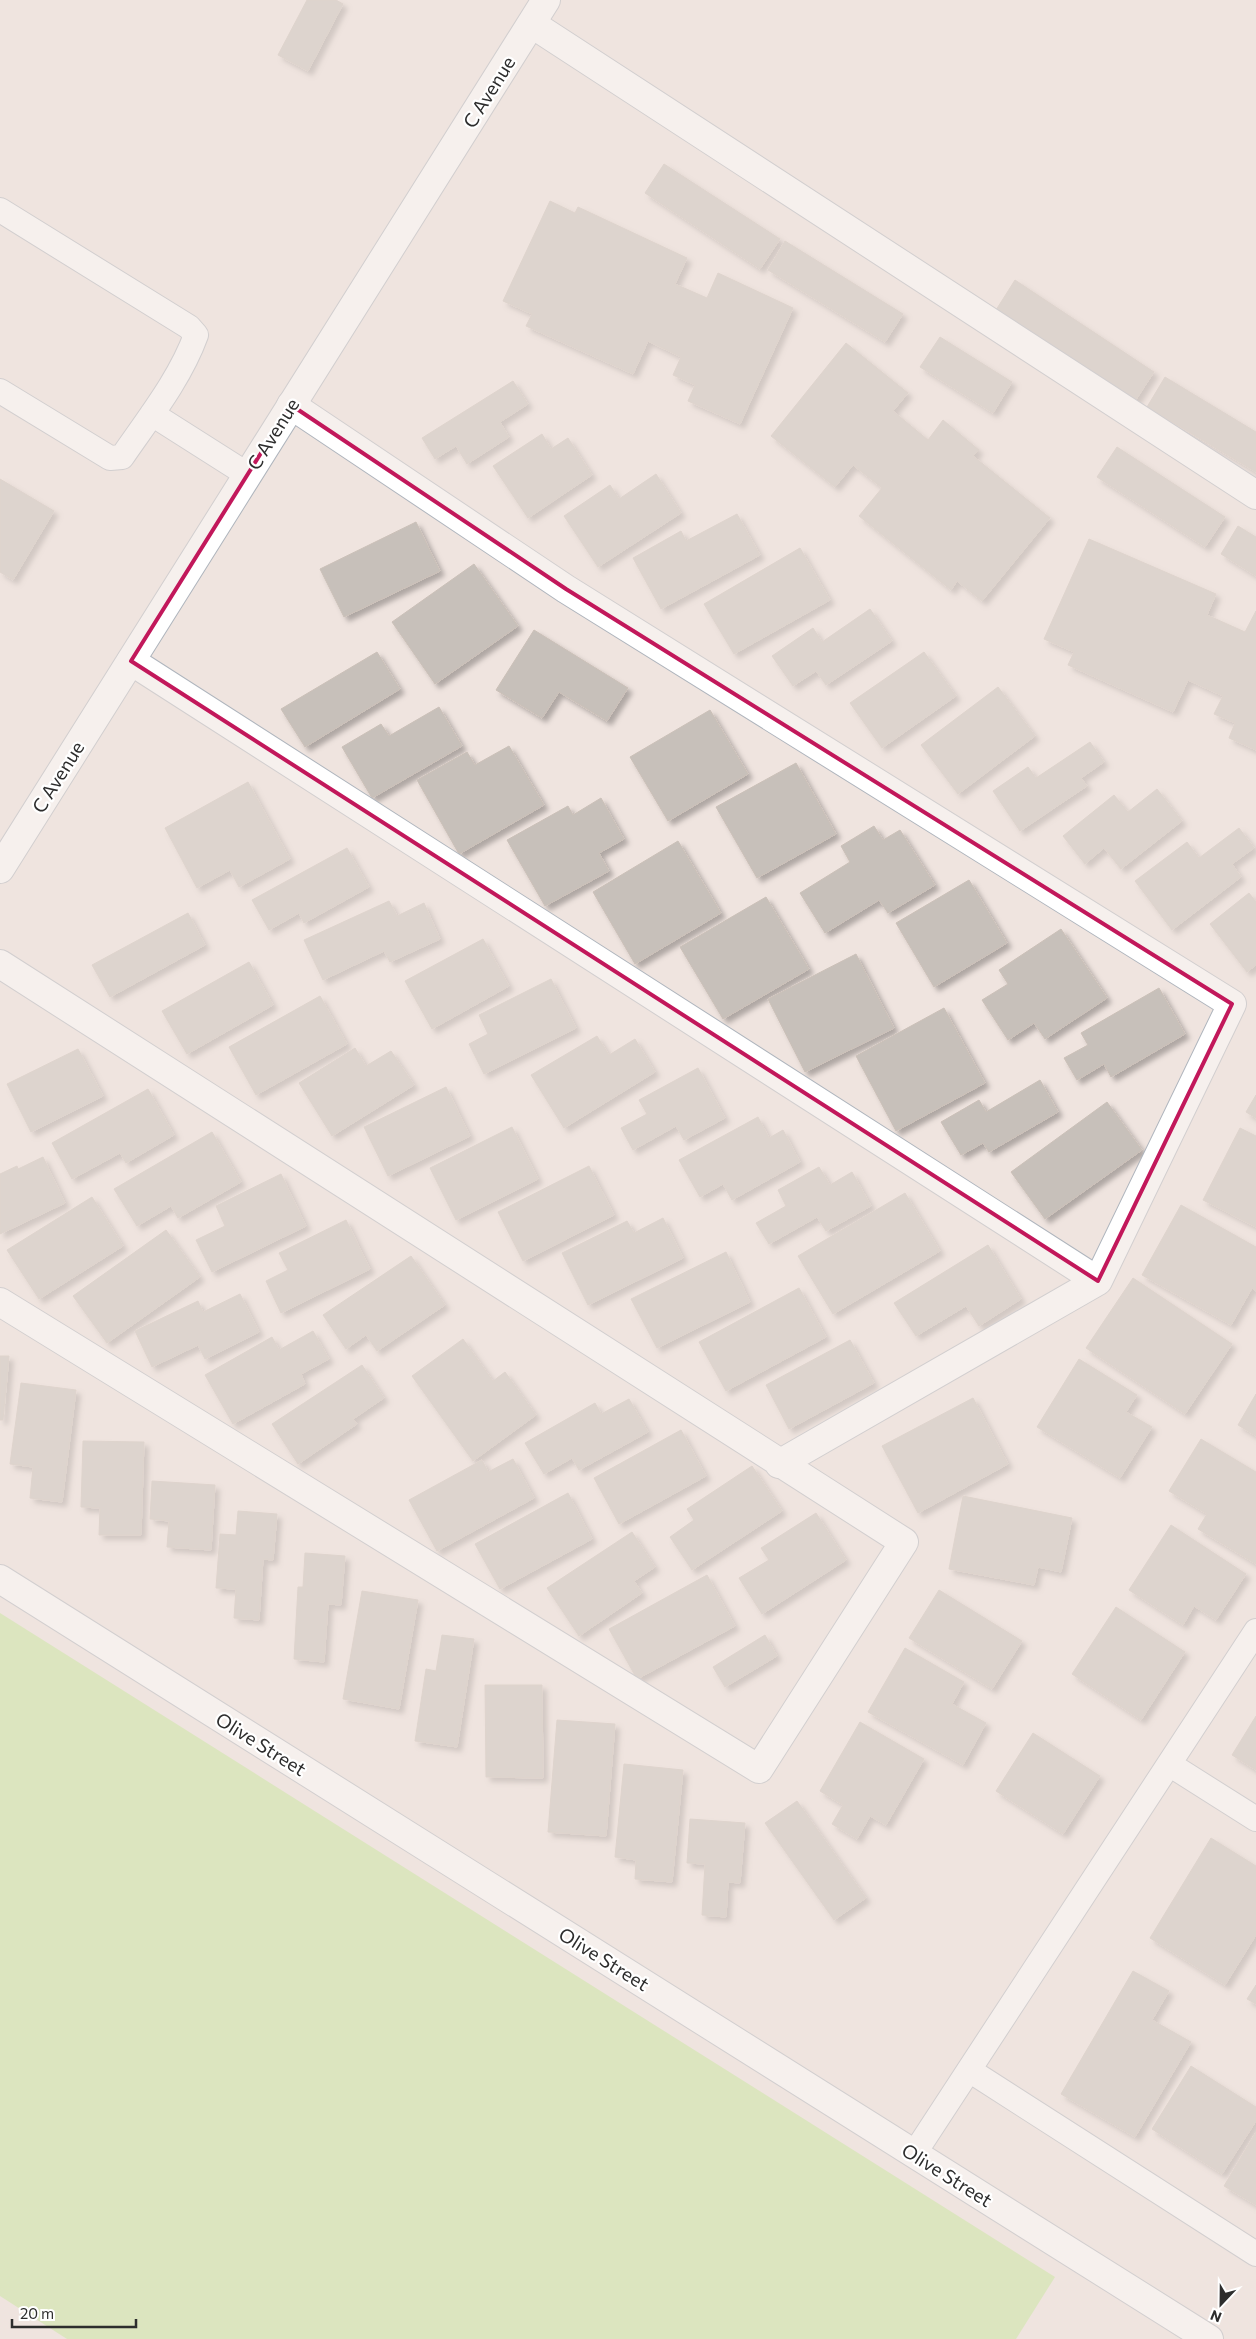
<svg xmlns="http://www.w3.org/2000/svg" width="1256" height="2339" font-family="Commissioner,sans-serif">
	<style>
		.green { fill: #c5e79a }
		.building { fill: #c7c0ba; stroke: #cbc0b8; filter: url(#shadow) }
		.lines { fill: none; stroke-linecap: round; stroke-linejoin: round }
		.lane-casing { stroke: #afb5bd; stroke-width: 26 }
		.street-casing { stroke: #afb5bd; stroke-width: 30 }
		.secondary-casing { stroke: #afb5bd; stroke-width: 30 }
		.lane { stroke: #fff; stroke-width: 24 }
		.street { stroke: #fff; stroke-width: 28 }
		.secondary { stroke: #fff; stroke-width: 28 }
		.marked { fill: none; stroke: #c2185b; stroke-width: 4; stroke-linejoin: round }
		.labels { text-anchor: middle; stroke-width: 4.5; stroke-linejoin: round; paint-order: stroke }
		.street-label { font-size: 19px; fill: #2d2d2d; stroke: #fff }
	</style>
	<defs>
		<filter id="shadow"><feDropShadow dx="4.5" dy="4.5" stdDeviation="2.5" flood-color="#0004"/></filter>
	</defs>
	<rect width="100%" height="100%" fill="#efe4df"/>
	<path class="green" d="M0 1613 1055 2277 1016 2339H67L0 2296Z"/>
	<path class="building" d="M307 0H336L343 4 308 71 278 55Z
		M664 164 780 239 760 269 645 193Z
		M550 201 575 213 578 207 687 258 675 284 707 298 718 273 793 308 740 424 688 401 695 385 673 375 681 357 648 341 633 374 526 326 532 314 503 301Z
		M785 241 903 314 885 342 768 270Z
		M1015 280 1154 372 1135 401 996 310Z
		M940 337 1012 382 993 413 920 367Z
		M846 343 908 393 893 411 928 440 943 420 979 450 973 456 1050 518 982 601 957 581 951 590 859 516 882 488 853 465 835 487 771 436Z
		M1165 377 1256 432V472L1147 407Z
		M513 381 528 404 500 422 509 437 467 464 456 446 435 459 422 438Z
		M542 434 551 449 568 438 592 475 528 518 493 466Z
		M1117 447 1225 517 1205 547 1097 477Z
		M656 474 681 513 598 567 564 516 610 485 619 499Z
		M0 479 54 511 13 580 0 572Z
		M737 514 760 555 661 609 633 558 681 531 686 541Z
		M416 522 440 571 344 617 320 569Z
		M1238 526 1256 537V576L1221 554Z
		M1089 539 1216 594 1207 615 1245 632 1256 611V750L1229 738 1235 723 1214 714 1223 696 1188 680 1173 712 1068 665 1074 652 1044 639Z
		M800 548 830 600 734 654 704 604Z
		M474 564 518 626 435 684 392 622Z
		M870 609 892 641 826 685 816 671 793 686 772 656 813 628 822 642Z
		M534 630 628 688 607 721 559 692 542 718 496 690Z
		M377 652 400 689 305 747 281 709Z
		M924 652 956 696 882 748 850 703Z
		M998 687 1035 736 958 794 921 745Z
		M439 707 462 746 372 798 342 747 381 724 389 736Z
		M710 710 748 774 668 821 630 757Z
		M1090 742 1104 762 1081 778 1087 786 1020 831 993 791 1028 767 1036 778Z
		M509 746 544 805 459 854 417 780 467 752 475 765Z
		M796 763 836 834 757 878 716 807Z
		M248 782 290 859 239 887 230 870 197 888 165 828Z
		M1157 789 1182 821 1121 869 1104 848 1085 864 1063 836 1114 795 1128 812Z
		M601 798 624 839 599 853 609 871 545 906 507 840 568 806 573 815Z
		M874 826 883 840 900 830 935 885 888 913 879 900 825 933 800 893 850 862 841 846Z
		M1239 828 1254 848 1232 864 1241 877 1172 930 1135 881 1187 842 1199 858Z
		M678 841 721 913 635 964 593 892Z
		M347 848 369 887 304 923 299 913 269 930 252 900Z
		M969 880 1007 943 934 987 896 923Z
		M1249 893 1256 902V965L1247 972 1210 924Z
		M766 897 809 969 723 1019 680 947Z
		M389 901 397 916 424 903 440 939 390 962 384 951 323 980 304 940Z
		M188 913 205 945 110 997 92 965Z
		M1061 929 1107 998 1045 1039 1034 1023 1008 1040 982 1000 1008 984 999 970Z
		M483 939 509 986 432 1029 405 981Z
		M856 954 894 1028 805 1072 768 999Z
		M249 962 273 1005 187 1054 162 1011Z
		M551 979 576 1028 484 1074 469 1044 488 1034 479 1015Z
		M1159 988 1185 1034 1111 1077 1104 1064 1077 1080 1064 1058 1088 1045 1081 1033Z
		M320 996 347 1044 256 1095 229 1047Z
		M944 1008 985 1083 896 1131 856 1056Z
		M597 1036 609 1055 635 1039 655 1072 564 1128 531 1075Z
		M355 1048 366 1066 391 1051 414 1085 332 1136 299 1083Z
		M78 1049 103 1096 31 1132 7 1084Z
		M698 1068 725 1118 684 1140 676 1126 633 1150 621 1128 647 1114 639 1100Z
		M1040 1080 1058 1112 989 1152 983 1143 961 1155 941 1122 979 1100 986 1112Z
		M446 1087 470 1136 388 1176 364 1127Z
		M148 1089 174 1135 126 1163 120 1153 72 1179 52 1143Z
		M1256 1095V1118L1246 1112Z
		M1107 1102 1142 1150 1045 1219 1011 1172Z
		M758 1117 769 1138 783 1130 800 1162 732 1200 723 1184 700 1197 679 1160Z
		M512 1127 538 1179 456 1220 430 1168Z
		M1240 1128 1256 1136V1227L1203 1200Z
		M212 1132 241 1182 178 1218 171 1206 137 1226 114 1189Z
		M43 1157 65 1203 0 1234V1174L17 1166 18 1169Z
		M589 1166 614 1215 523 1261 498 1212Z
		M819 1167 830 1185 852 1172 871 1206 826 1231 817 1217 769 1244 756 1223 786 1206 778 1190Z
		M281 1174 306 1226 212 1272 196 1240 225 1226 216 1206Z
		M905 1193 940 1251 833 1314 798 1256Z
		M92 1197 123 1246 39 1299 7 1250Z
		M1181 1205 1256 1247V1291L1252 1288 1231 1325 1142 1275Z
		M663 1218 683 1258 588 1305 562 1253 627 1221 634 1233Z
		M346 1220 370 1269 281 1313 266 1281 288 1270 279 1253Z
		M166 1230 200 1277 107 1343 73 1296Z
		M988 1245 1021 1299 979 1326 966 1306 916 1336 894 1303Z
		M726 1252 750 1302 657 1348 631 1299Z
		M411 1256 445 1305 377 1351 366 1335 346 1349 323 1315Z
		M1133 1278 1232 1344 1185 1414 1086 1348Z
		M799 1288 826 1337 726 1391 699 1342Z
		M240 1294 259 1332 205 1359 198 1345 152 1367 135 1331 198 1301 203 1312Z
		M313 1331 329 1359 301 1374 305 1384 233 1424 205 1375 272 1337 279 1350Z
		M463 1339 493 1381 505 1372 536 1415 473 1461 412 1376Z
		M850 1340 874 1383 789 1429 766 1385Z
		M0 1356H9L3 1420H0Z
		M1079 1359 1137 1395 1126 1412 1152 1427 1120 1478 1037 1427Z
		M362 1365 384 1398 353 1419 357 1424 298 1464 272 1424Z
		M21 1383 76 1390 62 1502 30 1498 33 1467 10 1464Z
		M1256 1394V1436L1238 1425Z
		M973 1398 1008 1464 918 1513 882 1446Z
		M629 1399 648 1432 579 1470 572 1458 544 1474 525 1443 595 1403 601 1414Z
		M681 1430 706 1476 619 1524 594 1478Z
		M1201 1439 1256 1472V1564L1198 1529 1207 1514 1169 1491Z
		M83 1441 144 1442 141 1535H99L100 1508 81 1507Z
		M513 1459 534 1498 437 1551 409 1500 482 1460 488 1472Z
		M752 1466 782 1511 692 1570 670 1537 694 1520 687 1509Z
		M152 1481 215 1485 211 1550 167 1547 169 1521 150 1519Z
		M568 1493 592 1539 500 1589 475 1544Z
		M963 1496 1072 1518 1061 1572 1038 1567 1034 1585 949 1569Z
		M238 1511 277 1514 273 1560 263 1559 259 1620 234 1618 236 1589 216 1588 220 1534 236 1535Z
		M816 1513 846 1560 762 1614 739 1578 769 1560 761 1548Z
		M1171 1525 1246 1574 1216 1620 1194 1606 1183 1625 1129 1590Z
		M632 1532 655 1567 634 1581 642 1593 579 1636 547 1588Z
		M305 1553 345 1556 341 1605 328 1604 324 1662 294 1659 298 1587H303Z
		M707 1575 735 1626 637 1679 609 1629Z
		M939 1590 1022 1641 992 1689 909 1638Z
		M362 1591 418 1600 399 1709 343 1699Z
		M1116 1607 1185 1652 1141 1720 1072 1674Z
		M442 1635 474 1639 457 1747 415 1741 426 1669 436 1671Z
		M765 1635 777 1656 725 1687 713 1667Z
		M905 1648 964 1682 952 1704 986 1723 963 1765 868 1712Z
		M485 1685H542L543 1778 486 1777Z
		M1256 1716V1770L1232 1755Z
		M557 1720 615 1724 606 1836 548 1832Z
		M860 1722 924 1759 886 1825 870 1816 857 1839 832 1824 843 1805 820 1791Z
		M1033 1733 1100 1776 1063 1834 996 1791Z
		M624 1764 683 1770 672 1882 635 1879 636 1860 615 1857Z
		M797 1801 866 1898 834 1920 765 1823Z
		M690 1819 745 1823 740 1883 728 1882 726 1917 702 1915 705 1864 687 1863Z
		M1211 1838 1256 1866V1935L1225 1985 1150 1938Z
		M1133 1971 1169 1991 1152 2020 1191 2042 1135 2137 1061 2094Z
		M1256 1985V2004L1247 1999Z
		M1191 2066 1256 2107V2121L1222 2174 1152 2129Z
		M1256 2132V2205L1224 2186Z"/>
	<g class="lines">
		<defs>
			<path id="lane" d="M0 210 189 327 196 335C180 379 148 419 122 457L110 458 0 391
				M152 414 248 475
				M1169 1764 1256 1819
				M969 2070 1256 2254
				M914 2154 1256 1631"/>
			<path id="street" d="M532 24 1256 495
				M291 405 566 589 1232 1004 1098 1281 779 1464
				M131 661 1098 1281
				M0 964 904 1542 759 1769 0 1302
				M0 1579 1209 2339"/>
			<path id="secondary" d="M0 869 546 0"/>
		</defs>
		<use href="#lane" class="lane-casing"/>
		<use href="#street" class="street-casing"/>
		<use href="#secondary" class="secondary-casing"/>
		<use href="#lane" class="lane"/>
		<use href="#street" class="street"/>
		<use href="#secondary" class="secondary"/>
	</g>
	<path d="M0 0H1256V2339H0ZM291 405 566 589 1232 1004 1098 1281 131 661Z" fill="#efe4df" fill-opacity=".55" fill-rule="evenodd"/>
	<path class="marked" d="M291 405 566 589 1232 1004 1098 1281 131 661Z"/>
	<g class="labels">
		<g class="street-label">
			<text transform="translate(489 92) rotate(-58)" y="7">C Avenue</text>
			<text transform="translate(273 434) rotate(-58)" y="7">C Avenue</text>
			<text transform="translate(58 777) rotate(-58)" y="7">C Avenue</text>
			<text transform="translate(261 1744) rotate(32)" y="7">Olive Street</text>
			<text transform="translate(604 1959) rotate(32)" y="7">Olive Street</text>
			<text transform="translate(947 2175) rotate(32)" y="7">Olive Street</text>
		</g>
	</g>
	<g transform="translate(1221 2304) rotate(202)" stroke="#ffffff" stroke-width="4" paint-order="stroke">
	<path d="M0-4L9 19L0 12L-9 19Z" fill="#2d2d2d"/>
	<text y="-8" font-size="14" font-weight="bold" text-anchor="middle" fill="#2d2d2d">N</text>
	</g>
	<path d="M12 2319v8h124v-8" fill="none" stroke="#2d2d2d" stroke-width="2.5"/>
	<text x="20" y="2319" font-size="15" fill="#2d2d2d" stroke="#ffffff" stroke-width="4" paint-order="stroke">20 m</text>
</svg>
